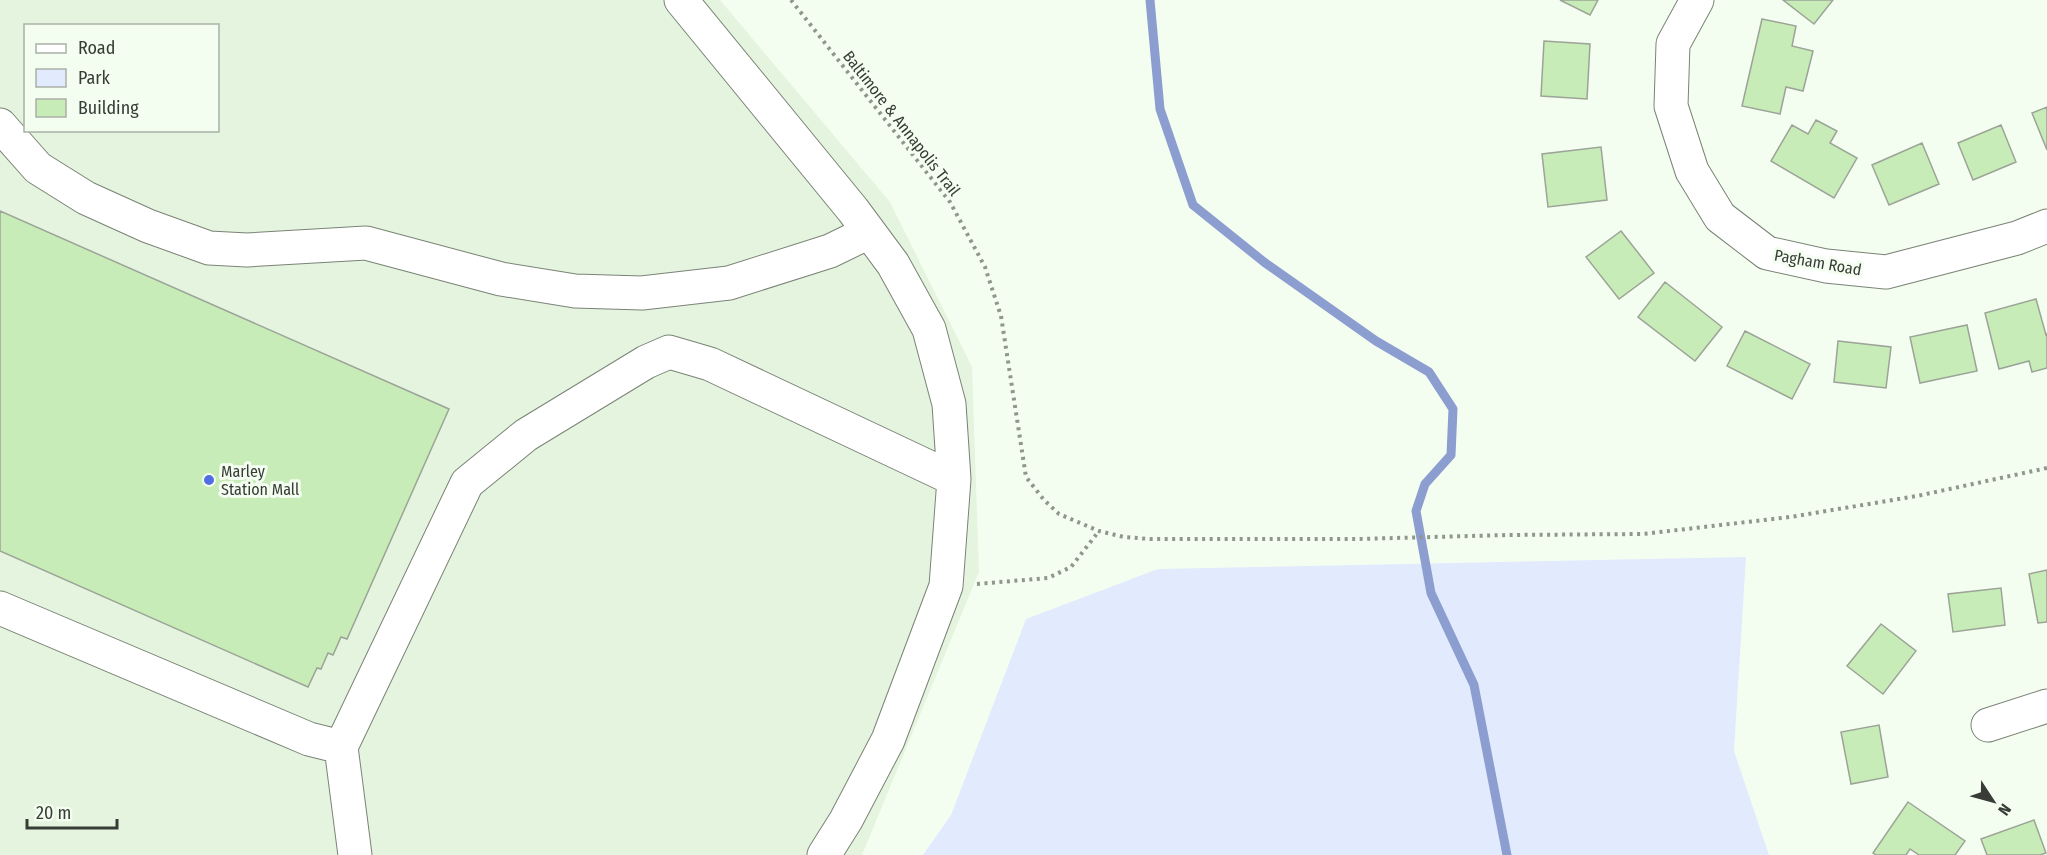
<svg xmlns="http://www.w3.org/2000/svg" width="2047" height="855" font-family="'Fira Sans Condensed',sans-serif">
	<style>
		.built { fill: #e5f4df; fill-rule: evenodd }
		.green { fill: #e2eafe }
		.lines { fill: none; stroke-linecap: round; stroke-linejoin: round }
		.stream { stroke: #8c9dd0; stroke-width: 9 }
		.building { fill: #c8ecb8; stroke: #9ba497; stroke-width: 1.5 }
		.minor-casing { stroke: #7a8376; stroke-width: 35 }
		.path { stroke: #8f968d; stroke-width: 4; stroke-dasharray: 3 4.5; stroke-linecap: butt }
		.minor { stroke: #fff; stroke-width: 33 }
		.poi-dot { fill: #526de2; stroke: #f4fef0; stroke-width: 2 }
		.labels { text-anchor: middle; stroke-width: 6; stroke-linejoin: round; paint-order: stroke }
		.street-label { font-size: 16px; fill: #383c37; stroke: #f4fef0 }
		.poi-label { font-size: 16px; fill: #383c37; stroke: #f4fef0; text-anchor: start }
	</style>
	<rect width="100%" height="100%" fill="#f4fef0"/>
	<path class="built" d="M0 0H720L890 202 972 367 979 572 862 855H0ZM26 26H218V130H26Z"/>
	<path class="green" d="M1746 557 1734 751 1769 855H923L951 815 1026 619 1158 569Z"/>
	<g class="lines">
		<path class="stream" d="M1150 0 1160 109 1193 205 1264 262 1376 341 1429 372 1453 409 1451 455 1425 484 1416 511 1431 593 1474 685 1507 855"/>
	</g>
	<path class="building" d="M1560 0H1598L1590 15Z
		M1783 0H1833L1814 24Z
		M1762 19 1796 26 1792 46 1813 51 1803 91 1786 87 1780 114 1742 106Z
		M1544 41 1590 44 1587 99 1541 96Z
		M2047 107V150L2032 113Z
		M1816 120 1837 131 1830 143 1857 158 1834 198 1771 161 1792 125 1808 134Z
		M2001 125 2016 162 1973 180 1958 143Z
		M1922 143 1939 184 1889 205 1872 165Z
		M1601 147 1607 200 1548 207 1542 154Z
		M0 211 449 409 347 639 341 637 333 655 328 653 321 669 317 668 308 687 0 551Z
		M0 211 449 409 347 639 341 637 333 655 328 653 321 669 317 668 308 687 0 551Z
		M1621 231 1654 273 1619 299 1586 257Z
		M1665 282 1722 327 1695 361 1638 317Z
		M2036 299 2046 335 2047 334V368L2032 372 2029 361 1999 369 1985 313Z
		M1967 325 1977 371 1920 383 1910 337Z
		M1745 331 1810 364 1792 399 1727 366Z
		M1838 341 1891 347 1886 388 1834 382Z
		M2047 570V622L2038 623 2029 574Z
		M2001 588 2005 625 1953 632 1948 594Z
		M1881 624 1916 651 1883 694 1847 666Z
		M1879 725 1888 777 1851 784 1841 732Z
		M1908 802 1965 841 1955 855H1919L1910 849 1906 855H1876L1873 853Z
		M2034 820 2046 853 2040 855H1987L1981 839Z"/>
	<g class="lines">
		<defs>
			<path id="minor" d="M681 0 853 210 893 264 929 329 949 404 954 479 946 586 888 740 846 820 824 855
				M1697 0 1673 44 1671 106 1692 171 1720 217 1767 253 1826 266 1886 272 2017 238 2047 226
				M0 125 38 168 86 198 148 226 209 248 247 250 366 243 501 279 575 291 642 293 729 283 830 251 869 232
				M0 608 309 739 341 747 467 483 526 435 646 362 669 352 710 364 954 479
				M1988 725 2047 706
				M341 747 355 855"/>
		</defs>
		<use href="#minor" class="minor-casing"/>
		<path class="path" d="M791 0 950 202 985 267 1001 316 1026 477 1044 500 1059 514 1099 531 1124 537 1150 539H1358L1507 535 1643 534 1790 517 1917 496 2047 468
			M977 584 1048 578 1071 567 1099 531"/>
		<use href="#minor" class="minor"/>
	</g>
	<circle class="poi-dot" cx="209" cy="480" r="6"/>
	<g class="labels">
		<g class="street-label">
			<text transform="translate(902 123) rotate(52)" y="6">Baltimore &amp; Annapolis Trail</text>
			<text transform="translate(1818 262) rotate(10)" y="6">Pagham Road</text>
		</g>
		<g class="poi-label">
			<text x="221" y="477">Marley<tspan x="221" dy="18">Station Mall</tspan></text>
		</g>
	</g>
	<rect x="24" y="24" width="195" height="108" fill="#f4fef0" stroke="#a9b0a6" stroke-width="1.5"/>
	<rect x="36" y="44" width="30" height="9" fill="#ffffff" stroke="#a9b0a6" stroke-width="1.5"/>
	<text x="78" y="54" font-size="18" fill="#383c37">Road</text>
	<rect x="36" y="69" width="30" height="18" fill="#e2eafe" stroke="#a9b0a6" stroke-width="1.5"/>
	<text x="78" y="84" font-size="18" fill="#383c37">Park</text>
	<rect x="36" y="99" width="30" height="18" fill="#c8ecb8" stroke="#a9b0a6" stroke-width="1.5"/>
	<text x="78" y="114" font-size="18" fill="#383c37">Building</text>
	<g transform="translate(1993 801) rotate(126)" stroke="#f4fef0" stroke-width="4.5" paint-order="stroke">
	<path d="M0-4.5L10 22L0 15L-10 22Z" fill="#383c37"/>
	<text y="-9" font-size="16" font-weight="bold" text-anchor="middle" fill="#383c37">N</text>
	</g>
	<path d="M27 819v9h90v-9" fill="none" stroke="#383c37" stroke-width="3"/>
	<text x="36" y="819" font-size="18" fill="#383c37" stroke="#f4fef0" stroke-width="4.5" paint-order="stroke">20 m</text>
</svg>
